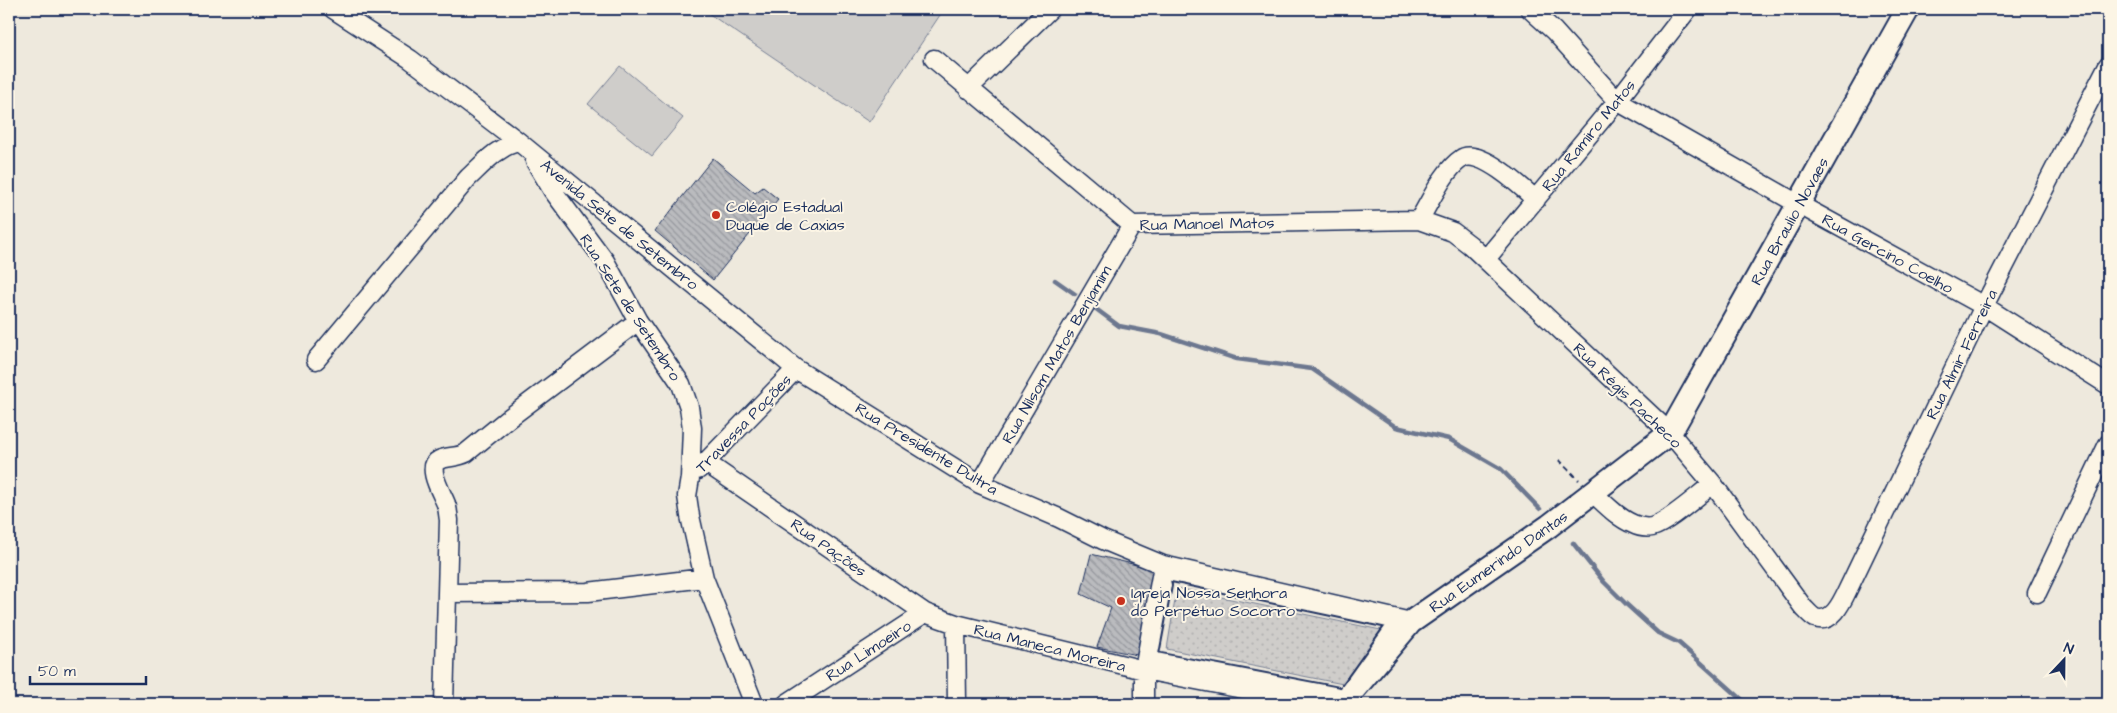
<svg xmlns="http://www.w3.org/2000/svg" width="2117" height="713" font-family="'Architects Daughter',sans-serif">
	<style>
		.park { fill: url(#park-dots); stroke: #757e94 }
		.garden { fill: #cfcdca; stroke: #757e94 }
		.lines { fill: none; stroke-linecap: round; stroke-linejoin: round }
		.stream { stroke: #6c778f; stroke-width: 4.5 }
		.building { fill: url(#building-back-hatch); stroke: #1b2f5e }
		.pedestrian-casing { stroke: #1b2f5e; stroke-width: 18 }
		.minor-casing { stroke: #1b2f5e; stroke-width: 21 }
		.tertiary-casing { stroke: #1b2f5e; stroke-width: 26 }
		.path { stroke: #1b2f5e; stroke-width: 2.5; stroke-dasharray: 5 4; stroke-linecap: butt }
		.pedestrian { stroke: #fcf5e5; stroke-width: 14 }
		.minor { stroke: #fcf5e5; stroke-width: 18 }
		.tertiary { stroke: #fcf5e5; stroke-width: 22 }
		.poi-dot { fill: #c8321e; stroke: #fcf5e5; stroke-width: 2 }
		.labels { text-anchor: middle; stroke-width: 4; stroke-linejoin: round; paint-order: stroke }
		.street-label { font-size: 16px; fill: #1b2f5e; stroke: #fcf5e5 }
		.poi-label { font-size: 16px; fill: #1b2f5e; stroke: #fcf5e5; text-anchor: start }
	</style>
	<defs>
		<pattern id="park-dots" width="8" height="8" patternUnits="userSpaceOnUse" patternTransform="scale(1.25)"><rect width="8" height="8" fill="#cfcdca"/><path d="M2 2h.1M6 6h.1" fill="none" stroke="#b1b0b0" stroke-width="1.8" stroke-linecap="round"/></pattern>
		<pattern id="building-back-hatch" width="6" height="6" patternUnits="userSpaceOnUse" patternTransform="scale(1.25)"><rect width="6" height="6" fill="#babbbe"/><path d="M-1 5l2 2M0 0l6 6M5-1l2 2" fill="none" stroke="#96989e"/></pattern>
	</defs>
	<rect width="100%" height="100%" fill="#eee9dd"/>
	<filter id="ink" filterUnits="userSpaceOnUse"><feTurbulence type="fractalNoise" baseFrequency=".02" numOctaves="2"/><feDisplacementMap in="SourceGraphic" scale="10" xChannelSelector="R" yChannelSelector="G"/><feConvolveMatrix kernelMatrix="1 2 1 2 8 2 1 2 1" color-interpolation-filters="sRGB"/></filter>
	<g filter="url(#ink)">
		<path class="park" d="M1177 588 1381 630 1343 684 1167 649Z"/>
		<path class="garden" d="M702 9H944L869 122Z
			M620 66 683 118 652 156 588 104Z"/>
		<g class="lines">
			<path class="stream" d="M1055 280 1075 294
				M1096 309 1119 326 1161 334 1237 359 1312 369 1396 427 1449 439 1501 469 1540 509
				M1573 543 1604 582 1626 604 1658 633 1679 643 1747 704"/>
		</g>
		<path class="building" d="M713 158 755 193 763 187 778 199 713 280 655 231Z
			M1091 554 1153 569 1137 655 1097 647 1111 608 1081 594Z"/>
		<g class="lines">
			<defs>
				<path id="pedestrian" d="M1167 573 1397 622 1344 696 1150 659 1164 585 1161 574Z"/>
				<path id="minor" d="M333 9 410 59 519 142 796 369 980 484 1059 518 1103 540 1163 565 1411 622
					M1530 9 1554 31 1617 101 1798 204 1984 306 2108 385
					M934 59 1132 225 1419 220 1453 232 1470 245 1670 433 1713 484 1803 607C1807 611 1811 616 1815 618 1834 625 1844 597 1850 585L1984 306 2108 65
					M968 89 1050 9
					M535 161 553 191 605 261 638 321 681 384 689 407 692 428 690 478 687 496 690 516 704 578 754 704
					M1419 220C1430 202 1444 170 1461 159 1478 146 1523 188 1536 200
					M1486 259 1617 101 1688 9
					M316 360 468 178C483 164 498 146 519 142
					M705 462 925 613 956 624 1144 670 1321 704
					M698 470 796 369
					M980 484 1132 225
					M1593 493C1605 504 1618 518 1633 524 1639 527 1646 528 1652 527 1669 522 1698 495 1713 484
					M447 593 588 592 704 578
					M2037 593 2108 444
					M956 624 957 704
					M444 704 449 520C448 515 448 509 446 504 443 495 425 467 439 460 447 456 457 458 466 453L509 418 638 321
					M786 704 925 613
					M1144 704V670L1163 565"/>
				<path id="tertiary" d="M1342 704 1411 622 1549 526 1670 433 1908 9"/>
			</defs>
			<use href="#pedestrian" class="pedestrian-casing"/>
			<use href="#minor" class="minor-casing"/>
			<use href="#tertiary" class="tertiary-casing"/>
			<path class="path" d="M1559 460 1579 480"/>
			<use href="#pedestrian" class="pedestrian"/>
			<use href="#minor" class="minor"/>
			<use href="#tertiary" class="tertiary"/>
		</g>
	</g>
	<g class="poi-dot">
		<circle cx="716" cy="215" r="5"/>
		<circle cx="1121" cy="601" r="5"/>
	</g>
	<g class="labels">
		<g class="street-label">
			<text transform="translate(1588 135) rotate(-51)" y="6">Rua Ramiro Matos</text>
			<text transform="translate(1789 221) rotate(-61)" y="6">Rua Braulio Novaes</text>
			<text transform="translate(1207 223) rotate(-1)" y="6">Rua Manoel Matos</text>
			<text transform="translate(620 224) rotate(39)" y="6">Avenida Sete de Setembro</text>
			<text transform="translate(1888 253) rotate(29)" y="6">Rua Gercino Coelho</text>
			<text transform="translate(631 307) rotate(57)" y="6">Rua Sete de Setembro</text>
			<text transform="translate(1056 354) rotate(-60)" y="6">Rua Nilsom Matos Benjamim</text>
			<text transform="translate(1961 354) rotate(-64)" y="6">Rua Almir Ferreira</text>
			<text transform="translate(1628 395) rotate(44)" y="6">Rua Régis Pacheco</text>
			<text transform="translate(743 423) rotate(-46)" y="6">Travessa Poções</text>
			<text transform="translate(927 448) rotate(31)" y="6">Rua Presidente Dultra</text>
			<text transform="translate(829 547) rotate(35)" y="6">Rua Pações</text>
			<text transform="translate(1498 561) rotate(-35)" y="6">Rua Eumerindo Dantas</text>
			<text transform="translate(1050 647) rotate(14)" y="6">Rua Maneca Moreira</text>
			<text transform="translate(868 650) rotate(-33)" y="6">Rua Limoeiro</text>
		</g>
		<g class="poi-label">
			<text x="726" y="212">Colégio Estadual<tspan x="726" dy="18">Duque de Caxias</tspan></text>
			<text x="1131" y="598">Igreja Nossa Senhora<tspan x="1131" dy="18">do Perpétuo Socorro</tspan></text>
		</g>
	</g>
	<rect width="2117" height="713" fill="none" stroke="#fcf5e5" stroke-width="30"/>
	<rect x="15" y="15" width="2087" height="683" fill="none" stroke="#1b2f5e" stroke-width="2" filter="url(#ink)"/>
	<g transform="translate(2064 660) rotate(22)" stroke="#fcf5e5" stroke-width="4" paint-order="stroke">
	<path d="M0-4L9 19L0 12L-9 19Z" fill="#1b2f5e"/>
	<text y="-8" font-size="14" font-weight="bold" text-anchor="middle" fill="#1b2f5e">N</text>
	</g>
	<path d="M30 676v8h116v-8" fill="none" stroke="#1b2f5e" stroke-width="2.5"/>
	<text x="38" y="676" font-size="15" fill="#1b2f5e" stroke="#fcf5e5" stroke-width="4" paint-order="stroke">50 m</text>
</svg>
